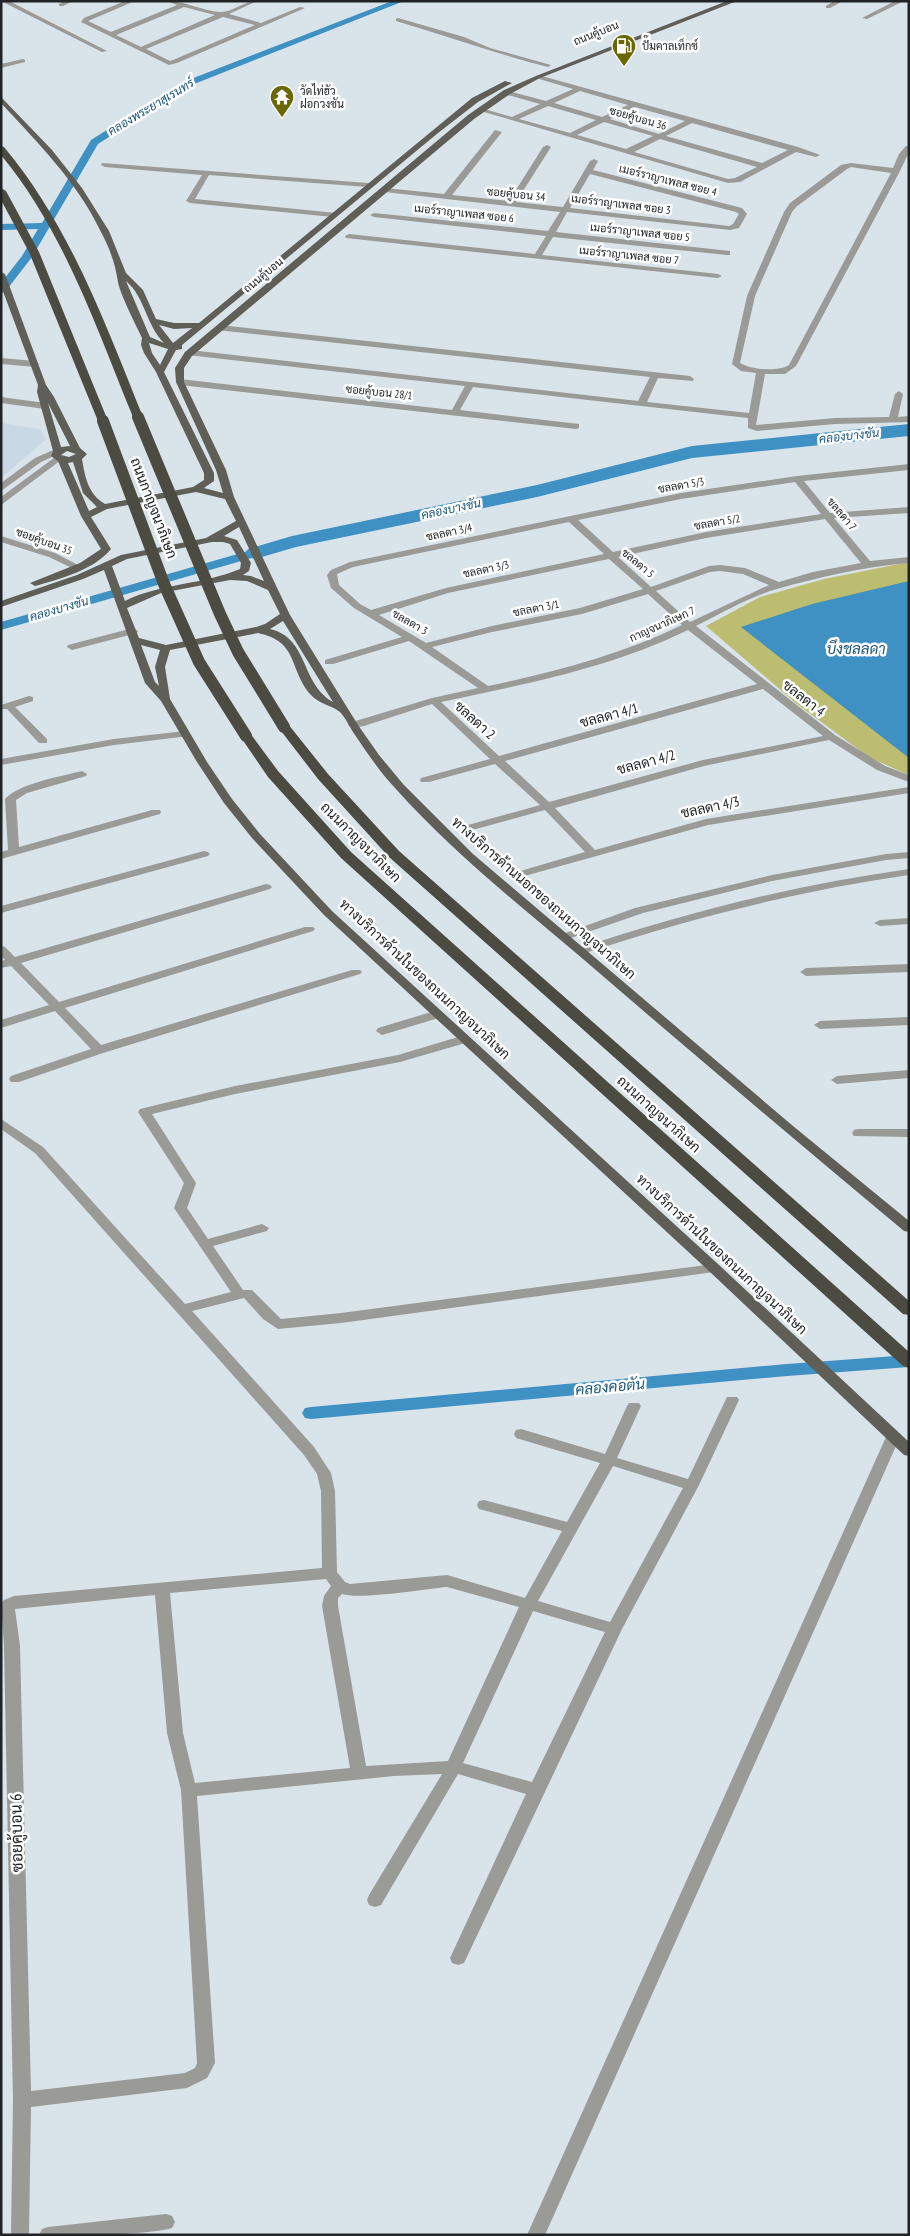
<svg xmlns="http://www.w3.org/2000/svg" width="910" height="2236" font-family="'PT Sans Narrow',Sarabun,sans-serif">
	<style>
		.built { fill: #c8d8e4 }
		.green { fill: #bcbd71 }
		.water { fill: #3f90c3 }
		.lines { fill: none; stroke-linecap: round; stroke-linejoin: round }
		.canal { fill: #3f90c3; fill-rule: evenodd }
		.river { fill: #3f90c3; fill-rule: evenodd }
		.minor { fill: #9a9a96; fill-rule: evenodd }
		.major { fill: #5f5f58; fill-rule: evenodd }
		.highway { fill: #4b4b42; fill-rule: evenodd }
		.highway-bridge { stroke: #4b4b42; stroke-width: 12 }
		.labels { text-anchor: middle; stroke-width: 5; stroke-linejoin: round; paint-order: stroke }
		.far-street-label { font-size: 11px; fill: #202426; stroke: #fff }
		.far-poi-label { font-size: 11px; fill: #202426; stroke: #fff; text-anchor: start }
		.far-water-label { font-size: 12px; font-style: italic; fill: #1b567a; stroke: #fff }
		.street-label { font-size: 14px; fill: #202426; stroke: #fff }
		.water-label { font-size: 15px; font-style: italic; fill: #1b567a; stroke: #fff }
		.near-street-label { font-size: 16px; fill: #202426; stroke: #fff }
	</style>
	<rect width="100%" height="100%" fill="#d9e3ea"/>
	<path class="built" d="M1 423 40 429 46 439 1 478Z"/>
	<path class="green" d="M909 562V775L870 758 797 704 706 626 760 597 824 579Z"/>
	<path class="water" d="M909 581V758L741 627 812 604Z"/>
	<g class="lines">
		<path class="canal" d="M392 1H404L189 86 98 144 32 257 5 292 1 293V283L22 256 38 229 1 230V224L42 223 91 140 183 82Z
			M255 549 259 550 261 553 259 556 1 630V622Z
			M909 1355V1367L787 1376 311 1419 305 1418 302 1413 305 1408 311 1407 787 1364Z"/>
		<path class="river" d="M909 424V436L692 458 537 497 296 547 255 559 248 557 245 553 248 549 292 536 537 485 692 446Z"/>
		<path class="minor" d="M1 1H9L107 51 102 52Z
			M64 1H73L63 6H59V4Z
			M125 1H135L88 21 111 32 177 5 167 1C186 1 202 11 220 12 231 13 244 1 257 1L229 14 261 23 300 7 305 8 177 63 169 65 81 22 84 18ZM184 7 215 15 141 47 116 35ZM223 17 255 25 173 60 170 61 146 49Z
			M834 1H843L830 8H826V6Z
			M895 1H904L867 19 862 18Z
			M398 18 464 37 490 48 551 65 548 67C496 54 447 36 396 21V19Z
			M23 59 25 60V62L1 68V64Z
			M538 75 798 147 820 155 816 157 796 152 740 182 728 183 477 110 481 108 512 117 540 104 504 94V90L546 101 573 89 536 78V76ZM580 91 628 105 602 117 554 103ZM548 106 596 120 570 133 519 119ZM635 107 685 121 659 134 610 119ZM604 122 653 136 626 149 577 135ZM692 123 788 150 762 163 666 136ZM660 139 757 167 735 178 728 179 634 152Z
			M495 130 502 132 452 195 509 201 543 147 547 145 551 147 516 202 563 207 590 161 594 159 598 161 593 170 742 208 747 214 739 228 730 230 567 212 556 232 730 251V255H727L553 237 542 255 718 274 722 276 718 278 346 238 345 236 349 234 535 254 546 236 374 217 370 215 374 213 548 231 560 212 385 192 381 190 385 188 444 194ZM590 174 736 212 739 214 733 224 729 226 570 208Z
			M906 146H909V152L900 171 796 366 785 374H765L756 425 835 418 889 417 895 394 899 391 903 394 898 417 909 416V422L835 424 757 431 748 428V418L473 387 460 410 579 424V428L576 429 180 385 176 382 180 379 452 410 465 386 187 355 186 353 190 350 638 401 650 377 217 330 216 328 220 325 690 376 694 379 693 381 658 378 647 402 749 413 756 373 741 371 732 364 747 296 784 212 790 203 841 165 851 163 893 168 899 154ZM851 167 891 173 789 365C778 372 752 370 740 363L755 296 792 212 796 207 847 169Z
			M102 163 368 183 372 185 368 187 209 175 195 199 336 213 337 215 333 217 190 203 186 201 202 175 105 167 101 165Z
			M1 358 35 361 39 364 35 367 1 364Z
			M1 397 45 403 49 406 45 409 1 403Z
			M58 448 61 449V453L41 462 1 491V483L35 458Z
			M58 455 63 458 61 460 1 505V497Z
			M909 464V470L804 481 830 513 909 507V513L834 518 870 561 909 557V563C863 567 820 577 777 589 749 597 722 613 696 626L835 735 885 766 909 775V782L877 770 829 740 704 766 555 808 595 850 706 819 909 787V793L708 825 521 877 517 876 515 874 517 872 585 852 545 810 476 829H468L467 827 468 825 540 805 495 764 429 782H421L420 780 421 778 490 759 432 704 364 726 353 728 348 725 349 723 432 698 478 688 409 641 333 664H325V660L402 637 354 608 331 588 327 575 331 570 350 562 681 493 797 476ZM795 482 821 514 706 532 613 552 578 520 681 499ZM825 519 861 563 813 572 779 582 745 568 720 565 709 566 651 587 618 557 706 538ZM569 522 604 554 446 588 371 610 360 604 339 585 337 574 353 567ZM609 559 643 589 580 608 492 626 426 643 379 615 448 593ZM720 571 743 574 769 585 690 622 656 591 710 572ZM648 594 682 625C620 655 555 672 488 686L432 647 492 632 582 614ZM688 630 757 684 499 756 441 702C526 684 610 668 688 630ZM763 689 823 736 703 760 549 802 505 761Z
			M1 536 55 553 82 567 77 570 74 569 49 557 1 542Z
			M133 628 138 631 137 633 72 650 67 647 68 645Z
			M29 696 33 697V701L15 707 47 739V743H39L7 709H1V705Z
			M185 731 190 734 189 736 114 745 1 765V759L114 739Z
			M82 771 87 774 86 776 27 793 16 800 19 847 152 810H160L161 812 160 814 1 859V852L8 850 5 799C18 784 62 776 82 771Z
			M204 851 208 852 210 854 208 856 1 913V906Z
			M909 852V858L886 860 772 881 643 913 568 939H560L558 937 560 935 635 908 772 875 886 854Z
			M909 869V875C798 891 691 918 585 953L581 954 575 951 577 949C686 912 795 885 909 869Z
			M266 884 270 885 272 887 270 889 21 963 59 1002 305 927H313L315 929 313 931 65 1008 101 1045 352 970H360L362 972 360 974 103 1053 19 1082H11L9 1079 11 1076 91 1049 55 1011 1 1028V1020L49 1005 11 966 1 968V961L5 960 1 956V946L5 947 15 957Z
			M909 918V924L880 926 874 923 880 920Z
			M909 964V972L806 976 800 972 806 968Z
			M438 1010 444 1014 442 1017 382 1035 376 1031 378 1028Z
			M909 1017V1025L820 1029 814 1025 820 1021Z
			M465 1035 471 1039 469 1042 400 1062 235 1094 152 1114 196 1183 187 1208 208 1239 262 1224 269 1228 267 1231 213 1246 243 1290H252L281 1319 341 1313 714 1264 721 1268 714 1272 341 1323 278 1329 263 1319 244 1298 192 1311 314 1447 331 1473 335 1491 337 1572 345 1582 350 1584 447 1575 525 1598 562 1531 479 1509 477 1505 479 1501 484 1500 567 1522 600 1463 516 1438 514 1434 516 1430 521 1429 605 1454 627 1406 629 1403H639L641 1406 617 1458 688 1479 727 1397H737L739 1400 699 1485 622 1629 464 1963 458 1965 452 1963 450 1958 526 1794 458 1774 381 1905 375 1907 369 1905 367 1900 369 1895 442 1774 394 1776 197 1796 215 2063 207 2078 187 2088 31 2107 29 2235H11L13 2100 4 1646 1 1604 4 1600 14 1596 322 1568 321 1491 317 1474 304 1455 35 1153 1 1129V1119L43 1147 185 1304 231 1292 174 1208 184 1183 138 1112 140 1109 235 1086 398 1055ZM613 1466 683 1488 610 1622 538 1601ZM326 1579 331 1586 324 1596 322 1606 350 1768 195 1783 183 1733 170 1593ZM447 1587 519 1607 448 1761 366 1766 338 1606V1598L342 1594C360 1600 425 1589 447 1587ZM155 1595 167 1733 181 1790 197 2063 195 2068 185 2073 31 2091 20 1646 15 1609ZM533 1611 605 1632 532 1782 463 1763Z
			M909 1070V1078L837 1084 831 1080 837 1076Z
			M858 1129H909V1137L854 1136 852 1133 854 1130Z
			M893 1432 898 1433 900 1437 545 2235H527L886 1437 888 1433Z
			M166 2214 172 2216 175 2222 172 2228C141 2236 75 2235 39 2235L42 2229 48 2227Z"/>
		<path class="major" d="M727 1H737L540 78 510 94 474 119 192 356 184 368V382L226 470 234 497 290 615 358 725 379 755 403 784 473 854 793 1126 909 1221V1232L904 1231C801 1145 699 1059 597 971 528 912 456 856 395 788 380 772 367 753 355 735 350 728 346 718 340 712 332 705 320 705 310 694 288 667 299 642 258 633L170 650 165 667 170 699 207 762 232 799 260 834 332 911 719 1265 909 1442V1456L904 1455 709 1271 324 915 252 838 224 803 197 762 161 701 145 683 104 570 83 579 1 607V601L77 575 121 555 206 538 236 521 225 499 196 492 107 509 91 517 111 549C94 570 60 579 35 586L30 583 80 563 101 549 81 516 58 461 51 456 53 451 37 392 38 385 1 286V272L5 274 46 385 54 397 80 448 87 454 82 459C85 477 88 494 105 504L193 487 204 480V473L156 372 144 353 141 345 142 338C136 325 120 294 118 282 115 263 110 249 101 232 78 183 38 143 1 103V97L52 150 82 188 109 231 126 273 143 290 156 319 174 323H199L472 98 505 81 512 83 478 102 438 133 182 345V349L176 350 164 372 214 473V481L204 488 223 493 216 470 176 382 175 368 185 352 468 115 504 90 536 76ZM126 281C145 297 146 325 164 343L150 337ZM159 325 174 329 192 328 173 343ZM149 343 168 349 160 365 152 353ZM48 403 70 446 61 447ZM67 451 76 454 69 457 61 455ZM73 462 83 493 97 507 89 511 68 463ZM239 527 264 581 251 576 243 575 249 571 251 563 237 540 224 536ZM223 542 230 544 241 563 240 569C202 585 161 583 125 601L112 566 127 559 212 542ZM230 580 247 581 268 590 280 614 265 624 256 627 166 645 139 638 127 608 161 593ZM283 621 333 702C300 683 309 638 270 629ZM141 645 160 650 155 667 159 686 155 682Z"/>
		<path class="highway" d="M1 146 4 147C70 226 105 323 143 417L142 419H134L133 417C96 327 64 231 1 155Z
			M1 188 6 191 39 252 108 421 107 423H99L98 421 29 252 1 200Z
			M284 723 288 724 328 774 399 851 909 1301V1315L903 1314 389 857 318 779 278 727Z
			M246 732 250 733 278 771 351 852 909 1352V1368L903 1366 341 858 268 777 240 736Z"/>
		<path class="highway-bridge" d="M138 417 220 614 238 652 284 727
			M103 421 164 584 199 662 246 736"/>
	</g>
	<defs>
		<symbol id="fuel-pin" viewBox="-11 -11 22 30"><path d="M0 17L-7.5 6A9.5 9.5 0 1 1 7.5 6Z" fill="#696802" stroke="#fff"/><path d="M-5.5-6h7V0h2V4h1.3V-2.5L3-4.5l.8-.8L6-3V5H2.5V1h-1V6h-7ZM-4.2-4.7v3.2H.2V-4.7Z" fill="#fff"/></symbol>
		<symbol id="temple-pin" viewBox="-11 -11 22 30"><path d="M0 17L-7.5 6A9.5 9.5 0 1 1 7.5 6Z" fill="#696802" stroke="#fff"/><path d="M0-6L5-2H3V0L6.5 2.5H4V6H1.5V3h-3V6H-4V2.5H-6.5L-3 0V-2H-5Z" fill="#fff"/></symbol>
	</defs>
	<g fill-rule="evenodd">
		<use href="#fuel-pin" x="610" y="32" width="28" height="38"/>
		<use href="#temple-pin" x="268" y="83" width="28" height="38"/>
	</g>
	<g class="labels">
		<g class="far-street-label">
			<text transform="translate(596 33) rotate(-22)" y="4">ถนนคู้บอน</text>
			<text transform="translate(638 118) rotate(16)" y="4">ซอยคู้บอน 36</text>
			<text transform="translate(668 180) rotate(14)" y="4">เมอร์ราญาเพลส ซอย 4</text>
			<text transform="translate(516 194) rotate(6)" y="4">ซอยคู้บอน 34</text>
			<text transform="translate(621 204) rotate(7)" y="4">เมอร์ราญาเพลส ซอย 3</text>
			<text transform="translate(464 213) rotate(6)" y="4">เมอร์ราญาเพลส ซอย 6</text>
			<text transform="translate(640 232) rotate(6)" y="4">เมอร์ราญาเพลส ซอย 5</text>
			<text transform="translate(629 255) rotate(6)" y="4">เมอร์ราญาเพลส ซอย 7</text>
			<text transform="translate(263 275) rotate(-40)" y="4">ถนนคู้บอน</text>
			<text transform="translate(379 392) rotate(6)" y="4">ซอยคู้บอน 28/1</text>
			<text transform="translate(681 485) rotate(-10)" y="4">ชลลดา 5/3</text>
			<text transform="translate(842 514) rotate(50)" y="4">ชลลดา 7</text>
			<text transform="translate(717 522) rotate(-10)" y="4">ชลลดา 5/2</text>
			<text transform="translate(449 532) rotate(-12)" y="4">ชลลดา 3/4</text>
			<text transform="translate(44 541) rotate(20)" y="4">ซอยคู้บอน 35</text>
			<text transform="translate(638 563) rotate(40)" y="4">ชลลดา 5</text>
			<text transform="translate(486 569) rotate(-12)" y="4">ชลลดา 3/3</text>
			<text transform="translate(536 608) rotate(-11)" y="4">ชลลดา 3/1</text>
			<text transform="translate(410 622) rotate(30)" y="4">ชลลดา 3</text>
			<text transform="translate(662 624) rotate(-24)" y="4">กาญจนาภิเษก 7</text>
		</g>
		<g class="far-poi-label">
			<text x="642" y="50">ปั๊มคาลเท็กซ์</text>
			<text x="300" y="95">วัดไท่ฮัว<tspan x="300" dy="13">ฝอกวงซัน</tspan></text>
		</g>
		<g class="far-water-label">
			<text transform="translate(151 107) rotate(-31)" y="4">คลองพระยาสุเรนทร์</text>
			<text transform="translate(849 436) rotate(-6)" y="4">คลองบางชัน</text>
			<text transform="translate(451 509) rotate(-12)" y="4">คลองบางชัน</text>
			<text transform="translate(59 609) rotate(-16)" y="4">คลองบางชัน</text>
		</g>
		<g class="street-label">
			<text transform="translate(154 508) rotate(69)" y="5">ถนนกาญจนาภิเษก</text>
			<text transform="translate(804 698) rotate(38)" y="5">ชลลดา 4</text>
			<text transform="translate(609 715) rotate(-15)" y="5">ชลลดา 4/1</text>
			<text transform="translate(475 720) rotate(42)" y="5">ชลลดา 2</text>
			<text transform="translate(646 762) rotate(-15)" y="5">ชลลดา 4/2</text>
			<text transform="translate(710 807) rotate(-12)" y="5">ชลลดา 4/3</text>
			<text transform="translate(361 842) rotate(45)" y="5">ถนนกาญจนาภิเษก</text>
			<text transform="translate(544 898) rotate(41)" y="5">ทางบริการด้านนอกของถนนกาญจนาภิเษก</text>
			<text transform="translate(425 979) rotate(43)" y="5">ทางบริการด้านในของถนนกาญจนาภิเษก</text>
			<text transform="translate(659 1114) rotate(42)" y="5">ถนนกาญจนาภิเษก</text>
			<text transform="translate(722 1254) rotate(43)" y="5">ทางบริการด้านในของถนนกาญจนาภิเษก</text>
		</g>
		<g class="water-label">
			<text x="856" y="654">บึงชลลดา</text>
			<text transform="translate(610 1387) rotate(-5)" y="5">คลองคอตัน</text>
		</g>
		<g class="near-street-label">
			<text transform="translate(16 1833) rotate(-91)" y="6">ซอยคู้บอน 6</text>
		</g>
	</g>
	<rect width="910" height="2236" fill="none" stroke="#202426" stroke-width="5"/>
</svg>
